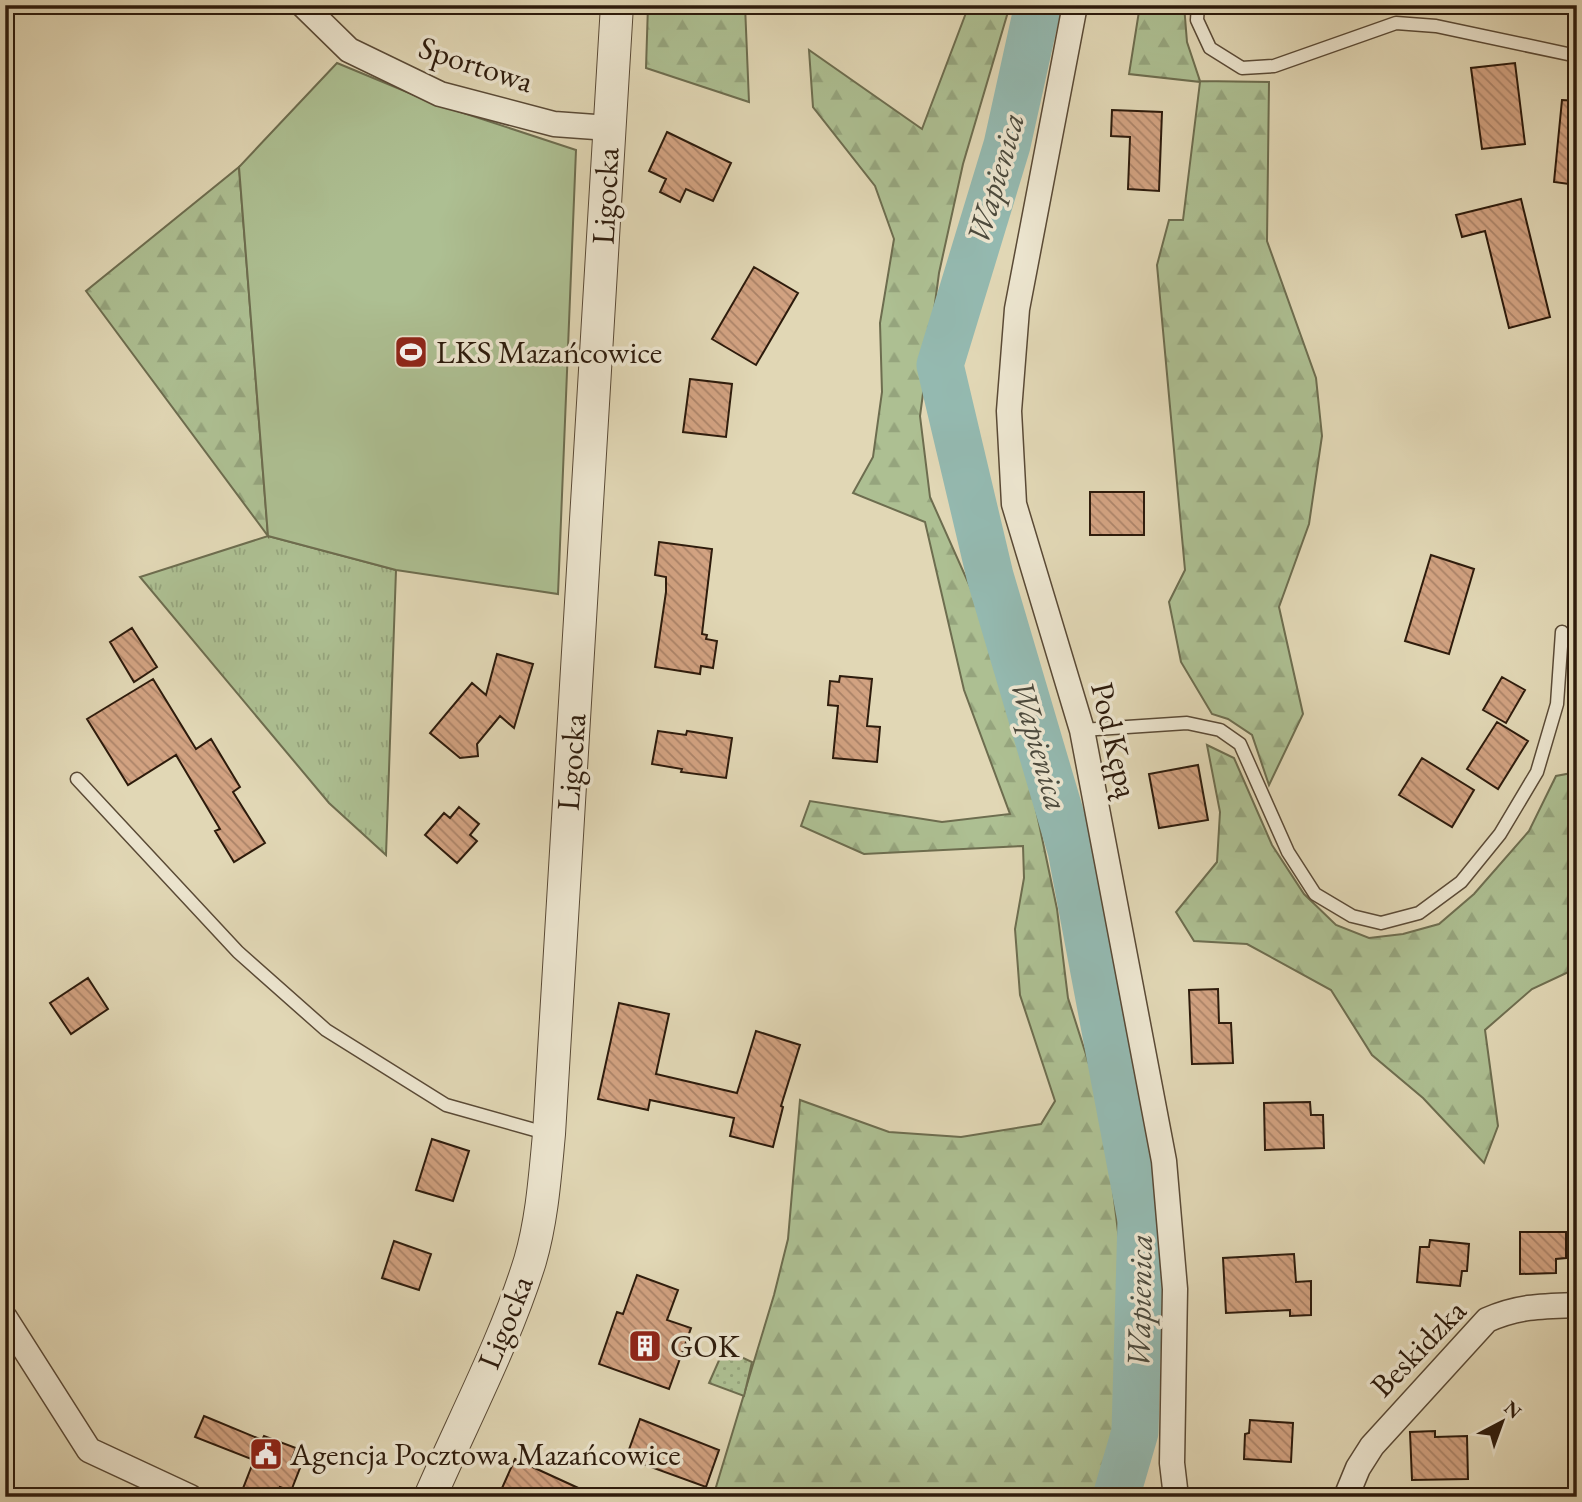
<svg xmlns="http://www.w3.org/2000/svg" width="1582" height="1502" font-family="'EB Garamond',serif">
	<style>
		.grass { fill: url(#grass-tufts); stroke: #6d6d4f; stroke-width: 2 }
		.forest { fill: url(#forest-firs); stroke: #6d6d4f; stroke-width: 2 }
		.park { fill: url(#park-dots); stroke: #6d6d4f; stroke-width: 2 }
		.pitch { fill: #adbf92; stroke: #6d6d4f; stroke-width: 2 }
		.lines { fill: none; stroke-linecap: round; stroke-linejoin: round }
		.river { stroke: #94b9b0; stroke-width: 47 }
		.building { fill: url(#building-back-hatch); stroke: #2d1b0c; stroke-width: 2 }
		.service-casing { stroke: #5a4a36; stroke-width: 15 }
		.minor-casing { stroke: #5a4a36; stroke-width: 27 }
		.tertiary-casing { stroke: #5a4a36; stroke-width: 34 }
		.service { stroke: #ece5cf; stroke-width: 12 }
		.minor { stroke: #ece5cf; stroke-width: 24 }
		.tertiary { stroke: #ece5cf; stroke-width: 32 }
		.labels { text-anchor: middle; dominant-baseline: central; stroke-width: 7; stroke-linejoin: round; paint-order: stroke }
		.street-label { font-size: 32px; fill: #2d1b0c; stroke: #ece5cf }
		.poi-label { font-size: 32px; fill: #2d1b0c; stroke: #ece5cf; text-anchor: start }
		.water-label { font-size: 33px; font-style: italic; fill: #4c4a3d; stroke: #ece5cf }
	</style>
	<defs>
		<pattern id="grass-tufts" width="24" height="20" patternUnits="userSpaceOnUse" patternTransform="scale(1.75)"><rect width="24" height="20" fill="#adbf92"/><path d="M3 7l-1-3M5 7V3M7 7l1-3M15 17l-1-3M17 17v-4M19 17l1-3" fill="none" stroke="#95a47d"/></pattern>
		<pattern id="forest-firs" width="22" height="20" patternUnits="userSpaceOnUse" patternTransform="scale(1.75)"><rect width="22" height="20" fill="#adbf92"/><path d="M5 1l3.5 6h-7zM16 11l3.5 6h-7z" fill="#95a47d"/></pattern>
		<pattern id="park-dots" width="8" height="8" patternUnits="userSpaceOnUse" patternTransform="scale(1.75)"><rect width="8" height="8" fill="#adbf92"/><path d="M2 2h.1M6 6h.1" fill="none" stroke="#95a47d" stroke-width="1.8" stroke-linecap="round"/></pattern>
		<pattern id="building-back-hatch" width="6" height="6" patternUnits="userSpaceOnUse" patternTransform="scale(1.75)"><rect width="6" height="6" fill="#d2a281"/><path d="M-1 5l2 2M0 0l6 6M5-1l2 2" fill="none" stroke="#ab8368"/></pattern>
	</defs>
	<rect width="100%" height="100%" fill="#e1d7b5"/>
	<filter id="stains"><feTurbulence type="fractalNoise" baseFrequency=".00286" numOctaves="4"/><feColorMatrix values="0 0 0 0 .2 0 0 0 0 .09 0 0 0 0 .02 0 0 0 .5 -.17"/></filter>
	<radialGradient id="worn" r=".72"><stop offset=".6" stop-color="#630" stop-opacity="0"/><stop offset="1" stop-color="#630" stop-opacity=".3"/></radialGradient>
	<!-- grass -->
	<path class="grass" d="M268,536L396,570L386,855L329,803L140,577Z"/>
	<!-- forest -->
	<path class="forest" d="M648,5H745L749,102L646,68Z
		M969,5H1010L963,164L939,273L920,416L930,497L972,591L1034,800L1057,909L1068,998L1103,1108L1118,1232L1123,1387L1099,1497H713L774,1295L788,1239L800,1100L889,1132L961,1137L1041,1124L1055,1101L1020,995L1015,929L1024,878L1023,846L864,854L801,826L810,801L942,822L1010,814L964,690L925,522L853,493L873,457L882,392L880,323L894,239L875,186L813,107L809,50L922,129Z
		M1140,5H1184L1187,42L1200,81L1269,82L1267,241L1316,378L1322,436L1309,524L1279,607L1303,714L1269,785L1252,735L1228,719L1212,714L1181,662L1169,602L1185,570L1157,265L1169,220H1183L1200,82L1129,74Z
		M239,167L268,536L86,291Z
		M1207,745L1234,758L1272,845L1304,894L1336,925L1369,938L1403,934L1439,924L1474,894L1529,831L1556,776L1577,772V968L1532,989L1485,1030L1498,1126L1484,1163L1423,1098L1372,1055L1331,990L1247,944L1194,941L1176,912L1217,862L1220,812Z"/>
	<!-- park -->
	<path class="park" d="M724,1349L752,1362L744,1396L709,1383Z"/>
	<!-- pitch -->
	<path class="pitch" d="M337,63L436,104L576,150L558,594L396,570L268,536L239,167Z"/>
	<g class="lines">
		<!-- river -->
		<path class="river" d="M1038,5L1007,145L940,365L990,576L1071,850L1141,1220L1135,1432L1116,1497"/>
	</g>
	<!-- building -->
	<path class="building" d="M1515,63L1525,144L1482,149L1471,68Z
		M1562,100L1577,101V185L1554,182Z
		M1112,110L1162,112L1159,191L1128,189L1130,137L1111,136Z
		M667,132L731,163L713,201L686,189L680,202L660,192L666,179L649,171Z
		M1521,199L1550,317L1509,328L1485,231L1462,237L1456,215Z
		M754,267L798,293L756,365L712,339Z
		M690,379L732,384L726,437L683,432Z
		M1090,492H1144V535H1090Z
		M659,542L712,549L702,634L707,635L706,639L717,641L713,668L701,666L700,674L655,667L666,592V577L655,575Z
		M1431,555L1474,569L1449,654L1405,641Z
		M132,628L157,667L134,682L110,642Z
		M497,654L533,664L514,728L500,716L477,744L478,756L460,758L430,733L472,683L486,695Z
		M840,676L872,679L867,726L880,727L877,762L833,758L838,706L828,705L830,681L839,682Z
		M1502,677L1525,690L1506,723L1483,710Z
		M153,679L196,749L211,739L240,787L233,792L265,843L234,862L215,831L220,829L176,755L128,785L87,719Z
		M1497,722L1528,741L1498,789L1467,769Z
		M658,731L686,735L687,731L732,738L726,778L681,772L682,769L652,764Z
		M1422,758L1474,790L1452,827L1399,795Z
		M1198,765L1208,820L1159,828L1149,774Z
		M459,807L479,824L470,835L477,841L457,863L425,835L444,813L450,818Z
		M88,978L108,1009L71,1034L50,1003Z
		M1218,989L1219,1023H1231L1233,1063L1192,1064L1189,990Z
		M619,1003L669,1014L656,1074L737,1093L756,1031L800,1045L781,1106L783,1107L773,1147L730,1136L734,1118L650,1100L648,1110L598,1099Z
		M1310,1102L1311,1115H1323L1324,1148L1265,1150L1264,1103Z
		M432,1139L469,1151L453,1201L416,1190Z
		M1520,1232H1566V1258L1556,1259V1273L1520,1274Z
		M1430,1240L1469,1244L1467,1271H1462L1460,1286L1417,1282L1420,1247H1429Z
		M394,1241L431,1254L419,1290L382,1278Z
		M1294,1254L1296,1282L1311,1281V1315L1290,1316V1310L1226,1313L1223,1258Z
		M637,1275L678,1290L667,1320L691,1328L669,1389L599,1364L617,1312L623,1314Z
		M204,1416L262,1440L264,1436L296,1448L290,1464L300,1468L291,1491L280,1487L276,1497H257L242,1491L254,1460L195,1437Z
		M640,1419L719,1450L706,1487L626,1458Z
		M1250,1420L1293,1423L1291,1462L1244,1459L1245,1434L1249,1433Z
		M1435,1431V1437L1467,1436L1468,1479L1412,1480L1410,1432Z
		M515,1459L598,1497H549L533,1489L529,1497H498Z"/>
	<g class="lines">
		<defs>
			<path id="service" d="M1198,5L1197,20L1210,48L1242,68L1274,66L1396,23L1436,26L1577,56
				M1082,730L1187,723L1220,730L1240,744L1288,852L1315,894L1352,916L1381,923L1419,913L1461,882L1500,834L1537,772L1557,704L1562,632
				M77,779L238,952L326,1030L446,1105L549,1134"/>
			<path id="minor" d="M303,5L349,50L440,94L554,124L609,128
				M1075,5L1017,309L1009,411L1014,504L1082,730L1164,1161L1175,1289L1172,1463L1176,1497
				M5,1318L89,1450L190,1497
				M1346,1497L1358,1468L1372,1446L1487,1320C1518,1306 1543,1306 1577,1305"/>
			<path id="tertiary" d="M430,1497C463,1421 506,1339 530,1261C542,1220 545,1176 549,1134L617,5"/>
		</defs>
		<!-- service casing -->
		<use href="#service" class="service-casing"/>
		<!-- minor casing -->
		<use href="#minor" class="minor-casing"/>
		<!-- tertiary casing -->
		<use href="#tertiary" class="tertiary-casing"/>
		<!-- service -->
		<use href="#service" class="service"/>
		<!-- minor -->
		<use href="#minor" class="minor"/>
		<!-- tertiary -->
		<use href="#tertiary" class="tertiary"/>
	</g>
	<!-- icons -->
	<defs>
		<symbol id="stadium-square" viewBox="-11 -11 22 22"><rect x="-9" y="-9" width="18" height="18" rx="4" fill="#8f2418" stroke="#ece5cf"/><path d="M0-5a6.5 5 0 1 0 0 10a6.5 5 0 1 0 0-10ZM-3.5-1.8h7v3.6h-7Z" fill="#fff"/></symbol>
		<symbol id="building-square" viewBox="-11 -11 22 22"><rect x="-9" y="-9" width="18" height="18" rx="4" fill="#8f2418" stroke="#ece5cf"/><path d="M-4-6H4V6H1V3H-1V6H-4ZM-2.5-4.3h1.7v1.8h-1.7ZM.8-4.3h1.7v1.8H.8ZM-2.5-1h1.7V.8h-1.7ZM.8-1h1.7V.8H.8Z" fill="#fff"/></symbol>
		<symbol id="civic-square" viewBox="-11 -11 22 22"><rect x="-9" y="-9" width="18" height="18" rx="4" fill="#8f2418" stroke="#ece5cf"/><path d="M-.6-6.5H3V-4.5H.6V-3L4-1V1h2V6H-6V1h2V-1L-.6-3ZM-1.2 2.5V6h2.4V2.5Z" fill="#fff"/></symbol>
	</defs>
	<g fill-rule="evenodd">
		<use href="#stadium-square" x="392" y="333" width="38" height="38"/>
		<use href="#building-square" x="626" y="1327" width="38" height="38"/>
		<use href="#civic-square" x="247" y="1435" width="38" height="38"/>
	</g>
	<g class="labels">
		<!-- street labels -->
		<g class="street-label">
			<text transform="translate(476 64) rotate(18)">Sportowa</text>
			<text transform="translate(605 196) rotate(-87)">Ligocka</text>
			<text transform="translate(1115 740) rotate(77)">Pod Kępą</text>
			<text transform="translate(571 762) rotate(-86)">Ligocka</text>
			<text transform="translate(505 1322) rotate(-68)">Ligocka</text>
			<text transform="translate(1418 1348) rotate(-46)">Beskidzka</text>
		</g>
		<!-- poi labels -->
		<g class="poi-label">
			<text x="436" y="352">LKS Mazańcowice</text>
			<text x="670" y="1346">GOK</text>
			<text x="290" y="1454">Agencja Pocztowa Mazańcowice</text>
		</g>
		<!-- water labels -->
		<g class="water-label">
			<text transform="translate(995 178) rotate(-74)">Wapienica</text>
			<text transform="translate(1040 745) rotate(74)">Wapienica</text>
			<text transform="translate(1139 1301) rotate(-89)">Wapienica</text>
		</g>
	</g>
	<!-- margin -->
	<rect width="1582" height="1502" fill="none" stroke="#e1d7b5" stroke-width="28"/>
	<rect x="7" y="7" width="1568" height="1488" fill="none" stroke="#2d1b0c" stroke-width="3.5"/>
	<rect x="14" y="14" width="1554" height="1474" fill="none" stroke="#2d1b0c" stroke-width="2"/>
	<!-- north arrow -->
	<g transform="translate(1502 1422) rotate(41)" stroke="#ece5cf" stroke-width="5" paint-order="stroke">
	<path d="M0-5L12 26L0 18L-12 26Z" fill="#2d1b0c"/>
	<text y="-10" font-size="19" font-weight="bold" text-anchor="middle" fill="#2d1b0c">N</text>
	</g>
	<rect width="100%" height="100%" filter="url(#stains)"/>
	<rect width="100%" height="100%" fill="url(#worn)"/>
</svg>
